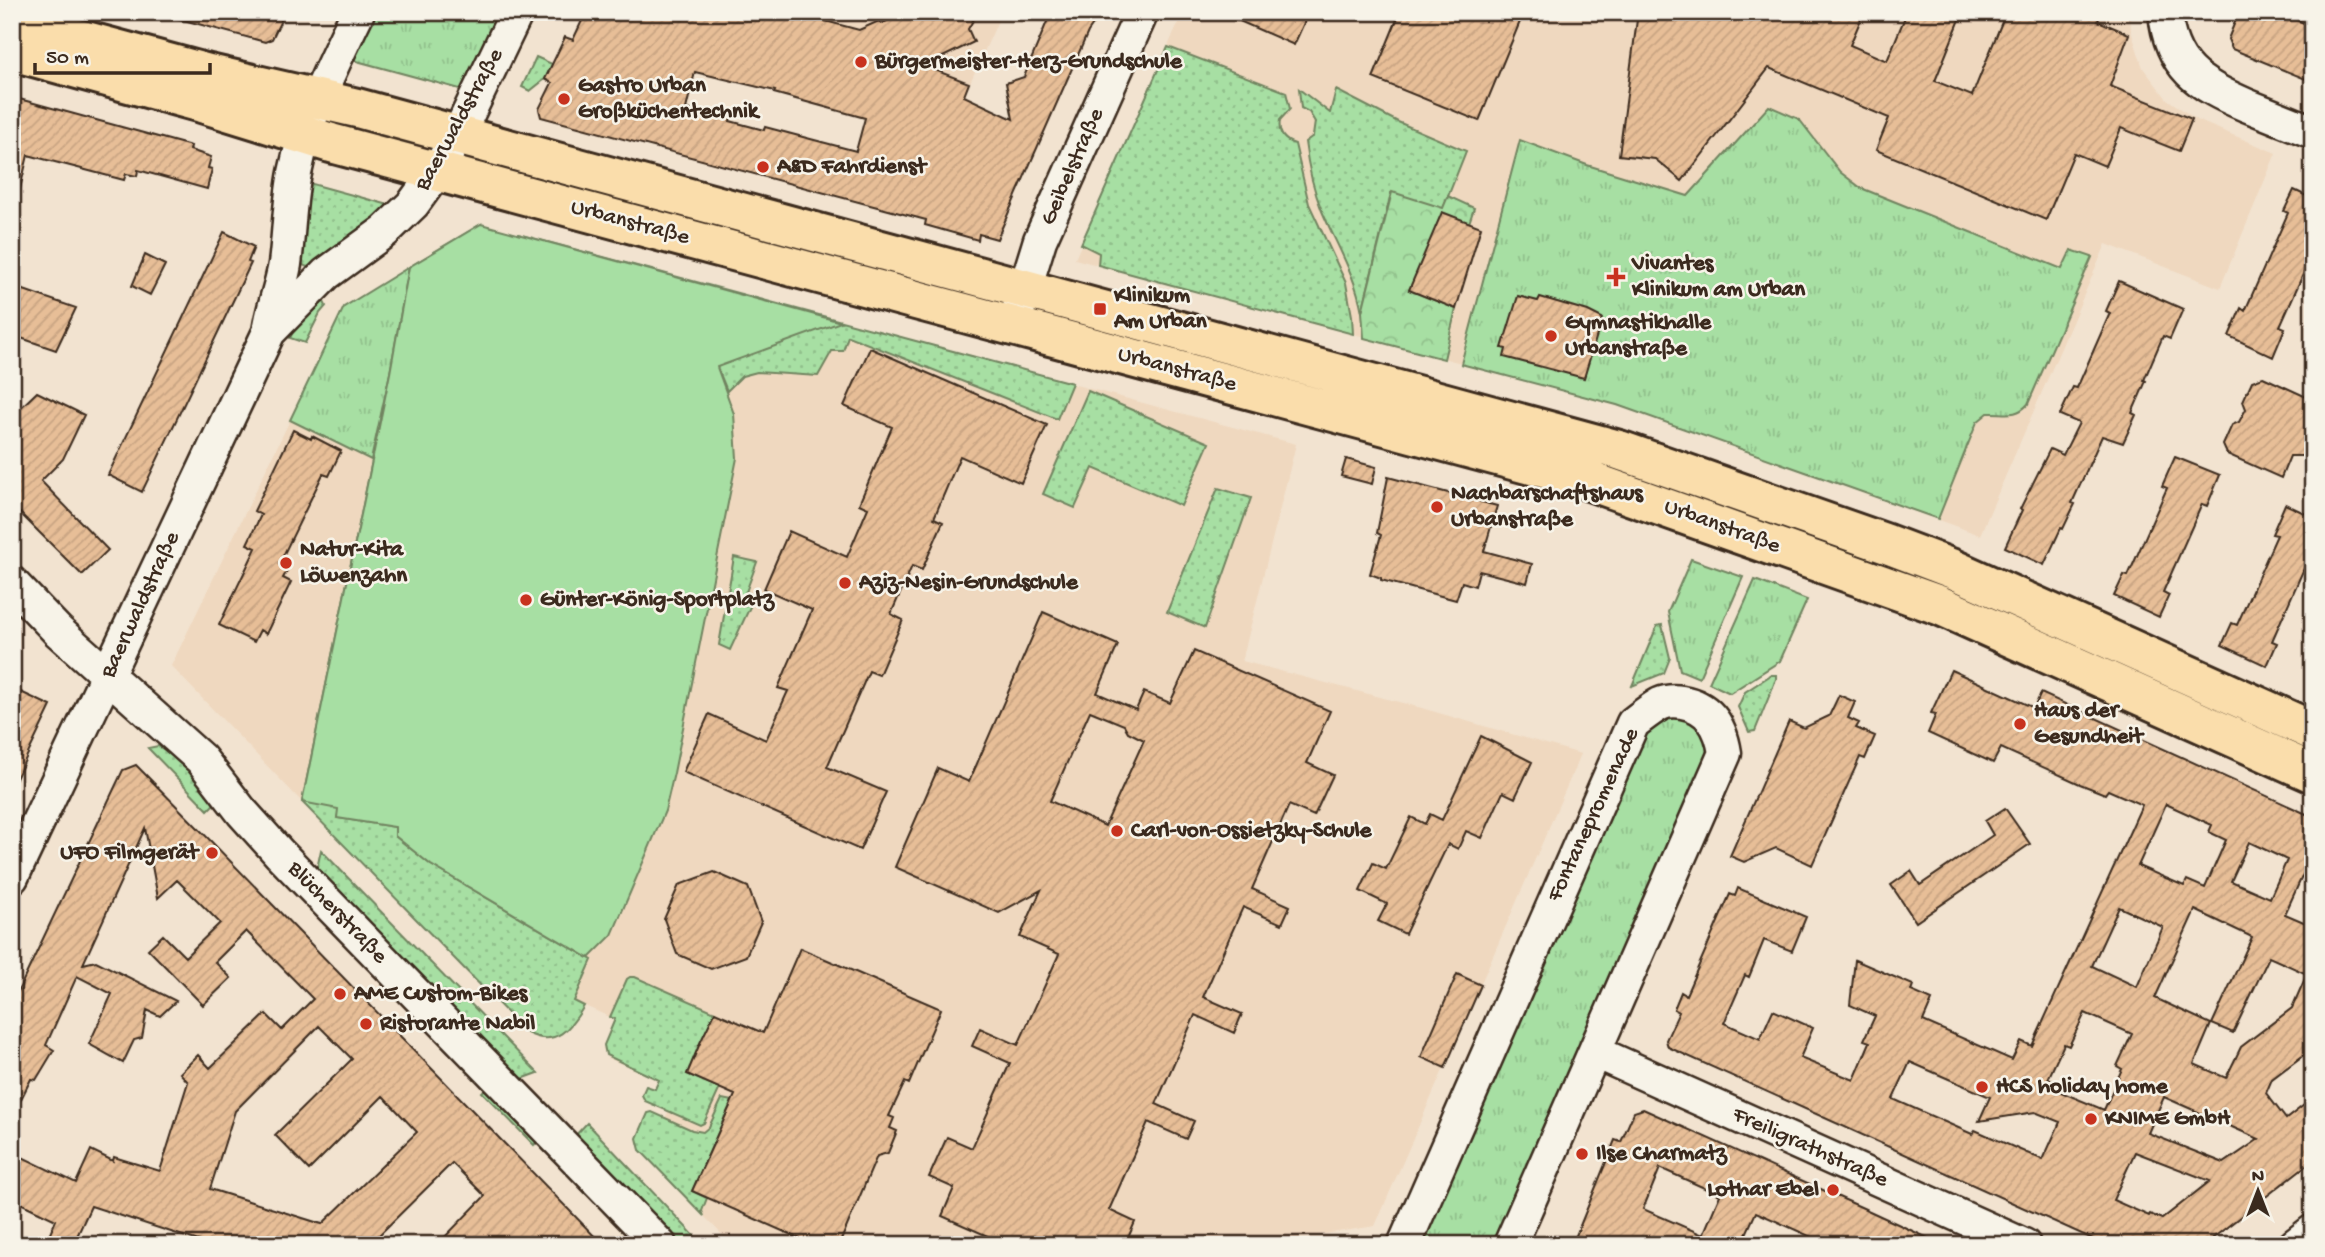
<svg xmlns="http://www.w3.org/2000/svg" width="2325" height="1257" font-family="'Gochi Hand',sans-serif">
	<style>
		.built { fill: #efd8bf }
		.grass { fill: url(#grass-dots); stroke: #718460; stroke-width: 2 }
		.forest { fill: url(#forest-crowns); stroke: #718460; stroke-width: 2 }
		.park { fill: url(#park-tufts); stroke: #718460; stroke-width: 2 }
		.pitch { fill: #a7dfa3; stroke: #718460; stroke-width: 2 }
		.building { fill: url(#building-hatch); stroke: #3b2a1e; stroke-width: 2; fill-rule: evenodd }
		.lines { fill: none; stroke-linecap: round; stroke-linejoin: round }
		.minor-casing { stroke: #3b2a1e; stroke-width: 37 }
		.major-casing { stroke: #3b2a1e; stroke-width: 44 }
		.minor { stroke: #f7f3e8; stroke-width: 32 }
		.major { stroke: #faddab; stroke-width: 38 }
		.poi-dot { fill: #c8321e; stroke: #f7f3e8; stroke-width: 2.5 }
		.labels { text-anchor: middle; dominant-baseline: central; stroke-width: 5; stroke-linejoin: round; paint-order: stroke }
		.poi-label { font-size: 23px; font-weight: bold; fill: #3b2a1e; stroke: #f7f3e8; text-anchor: start }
		.street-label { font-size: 23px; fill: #3b2a1e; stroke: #f7f3e8 }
	</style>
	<defs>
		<pattern id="grass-dots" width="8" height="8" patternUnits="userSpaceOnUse" patternTransform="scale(1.75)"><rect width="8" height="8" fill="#a7dfa3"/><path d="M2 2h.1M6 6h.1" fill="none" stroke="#91c08c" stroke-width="1.8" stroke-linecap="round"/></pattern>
		<pattern id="forest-crowns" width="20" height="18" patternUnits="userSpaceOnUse" patternTransform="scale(1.75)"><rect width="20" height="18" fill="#a7dfa3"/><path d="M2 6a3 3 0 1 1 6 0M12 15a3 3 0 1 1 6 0" fill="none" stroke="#91c08c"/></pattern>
		<pattern id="park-tufts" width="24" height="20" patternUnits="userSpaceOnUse" patternTransform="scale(1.75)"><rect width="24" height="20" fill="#a7dfa3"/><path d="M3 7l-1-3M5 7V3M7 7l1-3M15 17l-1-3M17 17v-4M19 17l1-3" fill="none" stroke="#91c08c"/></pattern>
		<pattern id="building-hatch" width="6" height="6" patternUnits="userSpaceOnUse" patternTransform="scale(1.75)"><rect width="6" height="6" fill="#e7be97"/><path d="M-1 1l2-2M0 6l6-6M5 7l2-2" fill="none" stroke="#c7a382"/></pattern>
	</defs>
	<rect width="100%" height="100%" fill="#f2e3d0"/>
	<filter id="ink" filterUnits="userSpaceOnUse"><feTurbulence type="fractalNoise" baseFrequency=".0143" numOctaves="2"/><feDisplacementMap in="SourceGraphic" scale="14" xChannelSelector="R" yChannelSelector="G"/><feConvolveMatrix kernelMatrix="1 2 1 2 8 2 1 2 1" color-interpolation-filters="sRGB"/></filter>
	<g filter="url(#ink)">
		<!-- built -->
		<path class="built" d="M753,12H1002L964,96Z
			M1183,12H2130L2131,31L2143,68L2167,99L2197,120L2276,153L2220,288L2106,244L1980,535L1617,405L1075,259Z
			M841,322L1296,444L1242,661L1418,707L1581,754L1375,1226L1255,1245H732L648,1158L678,1089L608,1058L603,1049L614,1019L574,1001L592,961L589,958L612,935L665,811L674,773L737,458L734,414L720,374Z
			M290,420L371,460L302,802L171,666Z"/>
		<!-- grass -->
		<path class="grass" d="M1168,47L1286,92L1290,109L1280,120C1278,132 1282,140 1295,144L1309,204L1346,283L1352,316L1353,334L1098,265L1099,253L1081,244Z
			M536,57L552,64L545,79L530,91L522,87Z
			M1299,89L1330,113L1336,90L1398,122L1466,151L1443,209L1391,193L1362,312C1355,274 1337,246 1322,211C1313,189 1308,166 1305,142L1313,136L1315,122L1309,112L1301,108Z
			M305,182L389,205L368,224L314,265L307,267L301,264Z
			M481,224L337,818L395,827V836L431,865L592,960L574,1001L584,1006C571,1028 556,1048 527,1033L302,802L390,373L409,267Z
			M518,234L1072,383L1057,419L848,336L843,351H832L818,376L757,372L742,376L727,391L720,374Z
			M323,300L326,306L320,313L305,343L290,338L295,327Z
			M1088,391L1209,443L1181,506L1093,468L1075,508L1043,494Z
			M1218,488L1251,498L1205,628L1167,612Z
			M734,557L757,562L746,592L755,596L730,650L719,645Z
			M1662,625L1670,658L1664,673L1632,686L1657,626Z
			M1771,675H1776V679L1755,731L1749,732L1738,707L1745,692Z
			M158,746C186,762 198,777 214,804L208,810L148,748Z
			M321,850L538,1073L519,1080L316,873Z
			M630,977H635L715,1012L687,1074L720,1088L704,1123L700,1125L645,1101L642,1095L646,1086L655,1089L659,1080L606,1055L604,1045L615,1019L610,1017L627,979Z
			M489,1086L540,1139L534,1145L482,1092Z
			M722,1099L732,1101L692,1191L707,1198L702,1211L704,1216L640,1150L637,1138L648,1113L652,1112L692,1130L703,1132L709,1127Z
			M587,1123L703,1245H679L574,1137Z"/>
		<!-- forest -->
		<path class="forest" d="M1392,192L1443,208L1448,196L1474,208L1469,223L1409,290L1456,309L1444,359L1364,338L1362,312Z"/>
		<!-- park -->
		<path class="park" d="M364,12H510L471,92L342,57Z
			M1769,106L1799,119L1840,172L1861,188L2062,269L2071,250L2092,257L2028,404C2016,418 2004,412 1988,413L1977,422L1938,519L1617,405L1461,364L1520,140L1587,165L1688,196Z
			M409,267L390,373L371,460L290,420L344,307Z
			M1691,559L1743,577L1699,678L1680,670L1668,612Z
			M1755,580L1807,600L1780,661L1730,693L1709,683Z
			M1672,717C1697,717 1711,738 1705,761L1494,1245H1422L1645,734L1652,725Z"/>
		<!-- pitch -->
		<path class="pitch" d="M481,224L841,322L717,367L734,414L737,458L674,773L665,811L612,935L589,958L431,865L395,836V827L337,818L338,809L302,802L390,373L409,267Z"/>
		<!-- building -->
		<path class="building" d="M177,12H285L272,39L265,42L176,18Z
			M586,12H804L803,15L859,30L879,21L881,24L905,12H978L968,29L974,42L924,66L969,83L964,96L1013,119L1006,83L1024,77L1051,12H1102L1088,32L997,239L979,234L978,240L925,225L926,220L541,117L539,109L552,83L545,79L565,37L573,40ZM695,72L775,91L774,93L865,118L856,151L765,127L764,130L730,121L731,118L717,115L715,116L686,109Z
			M1219,12H1309L1294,45Z
			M1400,12H1524L1479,121L1373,78Z
			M1638,12H1864L1850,45L1887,61L1907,12H1963L1935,81L1972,96L2006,12H2101L2098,21L2129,34L2110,86L2192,119L2179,151L2121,128L2105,166L2074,153L2046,220L1876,150L1889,118L1769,68L1682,181L1655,159L1619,155Z
			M2239,12H2279L2313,27V82L2232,49L2228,39Z
			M12,97L191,146L190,150L211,157L208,168L212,169L207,189L138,170L137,176L126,174L124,180L28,155L19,193L12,192Z
			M2294,190L2313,199V252L2280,326L2285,328L2273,357L2229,336L2241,308L2245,311L2288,213L2284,211Z
			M1442,212L1481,227L1456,309L1409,290Z
			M224,232L254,247L248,262L251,263L142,492L108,475Z
			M145,255L165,265L150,295L132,286Z
			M2119,281L2183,309L2170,339L2163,336L2144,380L2146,381L2132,413L2136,415L2123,443L2102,436L2072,503L2075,504L2072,510L2063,529L2061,528L2044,565L2005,547L2022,510L2020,509L2050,449L2063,455L2079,423L2060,415L2073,387L2077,388L2110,313L2106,311Z
			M12,286L76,308L56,350L12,335Z
			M1518,296L1538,301L1540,297L1588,311L1602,318L1584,378L1504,357L1506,349L1502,348Z
			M870,348L1047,425L1021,483L960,456L934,518L943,522L922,570L912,566L891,614L903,620L879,675L869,671L827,767L886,792L860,850L683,772L709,714L766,740L788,691L778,688L812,610L764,589L789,531L847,557L868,508L859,504L892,427L844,406Z
			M2263,377L2313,400V406L2306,421L2313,429V451L2302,456H2290L2281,478L2227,454L2223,445L2232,425L2239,422L2246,409L2243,401L2252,381Z
			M37,392L84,415L63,459L41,481L108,550L82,575L12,505V416Z
			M293,430L311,439L312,436L341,451L329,476L323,474L279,564L288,569L283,578L291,582L266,634L260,630L254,642L219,625L256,548L247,544L261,515L254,511Z
			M2175,457L2220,475L2207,506L2202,504L2163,592L2169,595L2159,617L2114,596L2124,575L2128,576L2167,488L2162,486Z
			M1346,459L1376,467L1372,484L1341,476Z
			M1388,477L1497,506L1484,551L1532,564L1527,583L1479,571L1475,586L1462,582L1456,600L1381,580V578L1370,574L1381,535L1377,533Z
			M2285,504L2313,517V548L2272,641L2277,643L2267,666L2222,645L2232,623L2237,625L2277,535L2272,534Z
			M1043,612L1118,645L1097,693L1136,710L1144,692L1170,703L1194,651L1330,711L1307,763L1333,775L1314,816L1289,805L1252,889L1290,906L1282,924L1243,907L1203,997L1242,1014L1234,1033L1195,1015L1156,1104L1194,1121L1186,1139L1148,1122L1109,1210L1135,1222L1125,1245H1008L942,1216L954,1188L929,1177L947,1137L972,1148L1010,1063L972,1046L980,1028L1018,1045L1059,954L1020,937L1041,890L999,913L895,867L938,768L969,782ZM1090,711L1124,725L1128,732L1144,740L1105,826L1050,801Z
			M1951,670L2034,708L2041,693L2313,817V873L2305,870L2285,914L2313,926V1048L2272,1079L2266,1093L2286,1119L2313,1098V1160L2204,1245H2106L1668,1047L1666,1040L1679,1012L1674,1009L1681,992L1686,995L1730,894L1735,896L1738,888L1806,917L1792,951L1764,940L1749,977L1745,975L1724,1023L1760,1039L1773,1010L1813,1028L1800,1058L1854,1080L1870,1042L1864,1040L1875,1016L1850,1005L1855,960L1913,985L1911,991L1932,1000L1923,1021L2012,1060L2021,1041L2032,1046L2142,805L2108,790L2105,794L2080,784L2001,748L1993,763L1928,733L1936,714L1931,713ZM2166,804L2212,825L2209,832L2226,840L2205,888L2187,880L2184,886L2138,866ZM2249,842L2287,860L2270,898L2231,881ZM2119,907L2163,927L2137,987L2092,966ZM2195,910L2252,937L2212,1024L2233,1033L2269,957L2307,974L2292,1008L2241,1047L2226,1078L2194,1064L2211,1024L2155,998ZM2085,1013L2132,1034L2117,1066L2122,1069L2104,1110L2056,1090L2059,1084L2048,1079L2064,1044L2069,1046ZM1910,1062L1990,1097L1979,1121L2035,1112L2060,1122L2043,1160L1975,1130L1972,1134L1893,1099ZM2164,1097L2259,1139L2224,1163L2148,1133ZM2135,1152L2210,1181L2162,1219L2150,1214L2149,1216L2113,1200Z
			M12,688L51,706L12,787Z
			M1839,695L1855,702L1848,718L1859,723L1856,728L1875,736L1865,759L1860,757L1812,865L1776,848L1744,862L1730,856L1789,721L1804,728L1829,716Z
			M1481,736L1532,762L1515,798L1503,792L1482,838L1466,831L1458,849L1448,844L1405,934L1378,921L1387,904L1360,891L1373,863L1386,869L1411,817L1425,824L1430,814L1442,820Z
			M136,765L203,833L603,1245H437L485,1196L452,1163L369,1245H211L91,1206L73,1245H45L56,1220L12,1199V1152L76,1183L91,1150L113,1161L114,1157L160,1171L188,1082L180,1073L198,1055L210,1068L266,1014L282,1030L313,999L246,931L215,962L231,978L203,1005L148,949L163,935L185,957L220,923L177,880L158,898L145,828L83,964L96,961L176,1001L160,1016L147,1010L142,1038L134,1040L123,1063L89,1044L112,994L77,976L46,1045L54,1050L36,1080L31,1079L12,1117V1004L123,770ZM319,1026L352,1059L275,1135L309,1170L383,1096L417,1132L322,1224L210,1189L235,1111Z
			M2005,808L2030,844L1916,922L1891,885L1911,871L1920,885L1993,835L1985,821Z
			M714,872L748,887L761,922L746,956L711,969L677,954L664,919L679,885Z
			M800,948L941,1009L909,1084L905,1082L889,1116L894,1118L890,1128L897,1131L888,1153L877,1156L839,1245H814L692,1191L735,1095L687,1074L700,1043L715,1012L763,1033Z
			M1457,974L1481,985L1445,1068L1421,1057Z
			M1643,1109L1863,1208L1943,1245H1829L1756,1212L1741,1245H1577L1580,1240L1575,1238L1615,1140L1621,1142L1634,1112ZM1660,1168L1720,1195L1703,1235L1643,1209Z"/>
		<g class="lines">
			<defs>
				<path id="minor" d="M2165,12C2170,67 2199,85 2246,105C2268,114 2291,123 2313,132
					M1018,311L1040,240L1142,12
					M270,331L326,274L385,231L413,204L437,171L458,135L517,12
					M12,583L58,631L201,759L242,812L279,853L660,1245
					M12,877L269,332C272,309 281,288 285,264C289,234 289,203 295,173C306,117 333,64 358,12
					M1595,1052L2024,1245
					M1404,1245L1633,723C1641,717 1651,709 1660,704C1667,701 1676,701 1682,702C1710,707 1721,727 1725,753L1510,1245
					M2295,1245L2313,1231"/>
				<path id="major" d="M12,21L209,74L357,108L1619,450L1887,544L1953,569L2313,731
					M12,51L202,103L331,143L1587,480L1939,605L2313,773"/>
			</defs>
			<!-- minor casing -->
			<use href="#minor" class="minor-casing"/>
			<!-- major casing -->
			<use href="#major" class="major-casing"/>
			<!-- minor -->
			<use href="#minor" class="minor"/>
			<!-- major -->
			<use href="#major" class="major"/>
		</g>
	</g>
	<!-- markers -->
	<g class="poi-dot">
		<circle cx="861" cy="62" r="7"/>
		<circle cx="564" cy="99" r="7"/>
		<circle cx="763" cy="167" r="7"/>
		<path d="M1612.5 266.5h7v7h7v7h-7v7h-7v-7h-7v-7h7z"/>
		<rect x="1093" y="302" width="14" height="14" rx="3.5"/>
		<circle cx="1551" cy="336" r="7"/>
		<circle cx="1437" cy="507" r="7"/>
		<circle cx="286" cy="563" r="7"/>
		<circle cx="845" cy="583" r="7"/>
		<circle cx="526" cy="600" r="7"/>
		<circle cx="2020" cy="724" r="7"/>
		<circle cx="1117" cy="831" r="7"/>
		<circle cx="212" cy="853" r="7"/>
		<circle cx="340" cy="994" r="7"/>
		<circle cx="366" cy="1024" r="7"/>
		<circle cx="1982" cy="1087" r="7"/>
		<circle cx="2091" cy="1119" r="7"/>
		<circle cx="1582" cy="1154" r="7"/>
		<circle cx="1833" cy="1190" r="7"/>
	</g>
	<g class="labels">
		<!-- poi labels -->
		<g class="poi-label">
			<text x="875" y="62">Bürgermeister-Herz-Grundschule</text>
			<text x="578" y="86">Gastro Urban<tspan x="578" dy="26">Großküchentechnik</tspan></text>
			<text x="777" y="167">A&amp;D Fahrdienst</text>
			<text x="1632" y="264">Vivantes<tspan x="1632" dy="26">Klinikum am Urban</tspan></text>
			<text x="1114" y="296">Klinikum<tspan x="1114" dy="26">Am Urban</tspan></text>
			<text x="1565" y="323">Gymnastikhalle<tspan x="1565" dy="26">Urbanstraße</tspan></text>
			<text x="1451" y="494">Nachbarschaftshaus<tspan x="1451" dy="26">Urbanstraße</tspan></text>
			<text x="300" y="550">Natur-Kita<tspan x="300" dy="26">Löwenzahn</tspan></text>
			<text x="859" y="583">Aziz-Nesin-Grundschule</text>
			<text x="540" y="600">Günter-König-Sportplatz</text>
			<text x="2034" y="711">Haus der<tspan x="2034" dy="26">Gesundheit</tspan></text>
			<text x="1131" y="831">Carl-von-Ossietzky-Schule</text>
			<text x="198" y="853" text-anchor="end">UFO Filmgerät</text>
			<text x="354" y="994">AME Custom-Bikes</text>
			<text x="380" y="1024">Ristorante Nabil</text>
			<text x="1996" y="1087">HCS holiday home</text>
			<text x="2105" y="1119">KNIME GmbH</text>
			<text x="1596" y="1154">Ilse Charmatz</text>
			<text x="1819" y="1190" text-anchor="end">Lothar Ebel</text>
		</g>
		<!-- street labels -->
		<g class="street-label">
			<text transform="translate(460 120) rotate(-61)">Baerwaldstraße</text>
			<text transform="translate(1073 167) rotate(-66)">Geibelstraße</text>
			<text transform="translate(630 223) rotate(15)">Urbanstraße</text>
			<text transform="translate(1177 370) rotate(15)">Urbanstraße</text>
			<text transform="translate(1722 527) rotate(20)">Urbanstraße</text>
			<text transform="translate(141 605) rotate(-65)">Baerwaldstraße</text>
			<text transform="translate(1594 815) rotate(-65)">Fontanepromenade</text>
			<text transform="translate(337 913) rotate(46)">Blücherstraße</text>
			<text transform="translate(1810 1148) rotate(24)">Freiligrathstraße</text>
		</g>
	</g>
	<!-- margin -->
	<rect width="2325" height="1257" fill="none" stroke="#f7f3e8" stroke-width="42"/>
	<rect x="21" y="21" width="2283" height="1215" fill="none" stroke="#3b2a1e" stroke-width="2.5" filter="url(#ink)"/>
	<!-- north arrow -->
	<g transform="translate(2258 1191)" stroke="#f7f3e8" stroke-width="5" paint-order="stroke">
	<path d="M0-5L12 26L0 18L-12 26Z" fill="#3b2a1e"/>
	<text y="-10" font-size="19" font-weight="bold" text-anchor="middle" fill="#3b2a1e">N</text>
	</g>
	<!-- scale -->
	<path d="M35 63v10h175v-10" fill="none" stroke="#3b2a1e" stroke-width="3.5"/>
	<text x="46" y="63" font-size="21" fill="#3b2a1e" stroke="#f7f3e8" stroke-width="5" paint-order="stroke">50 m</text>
</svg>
